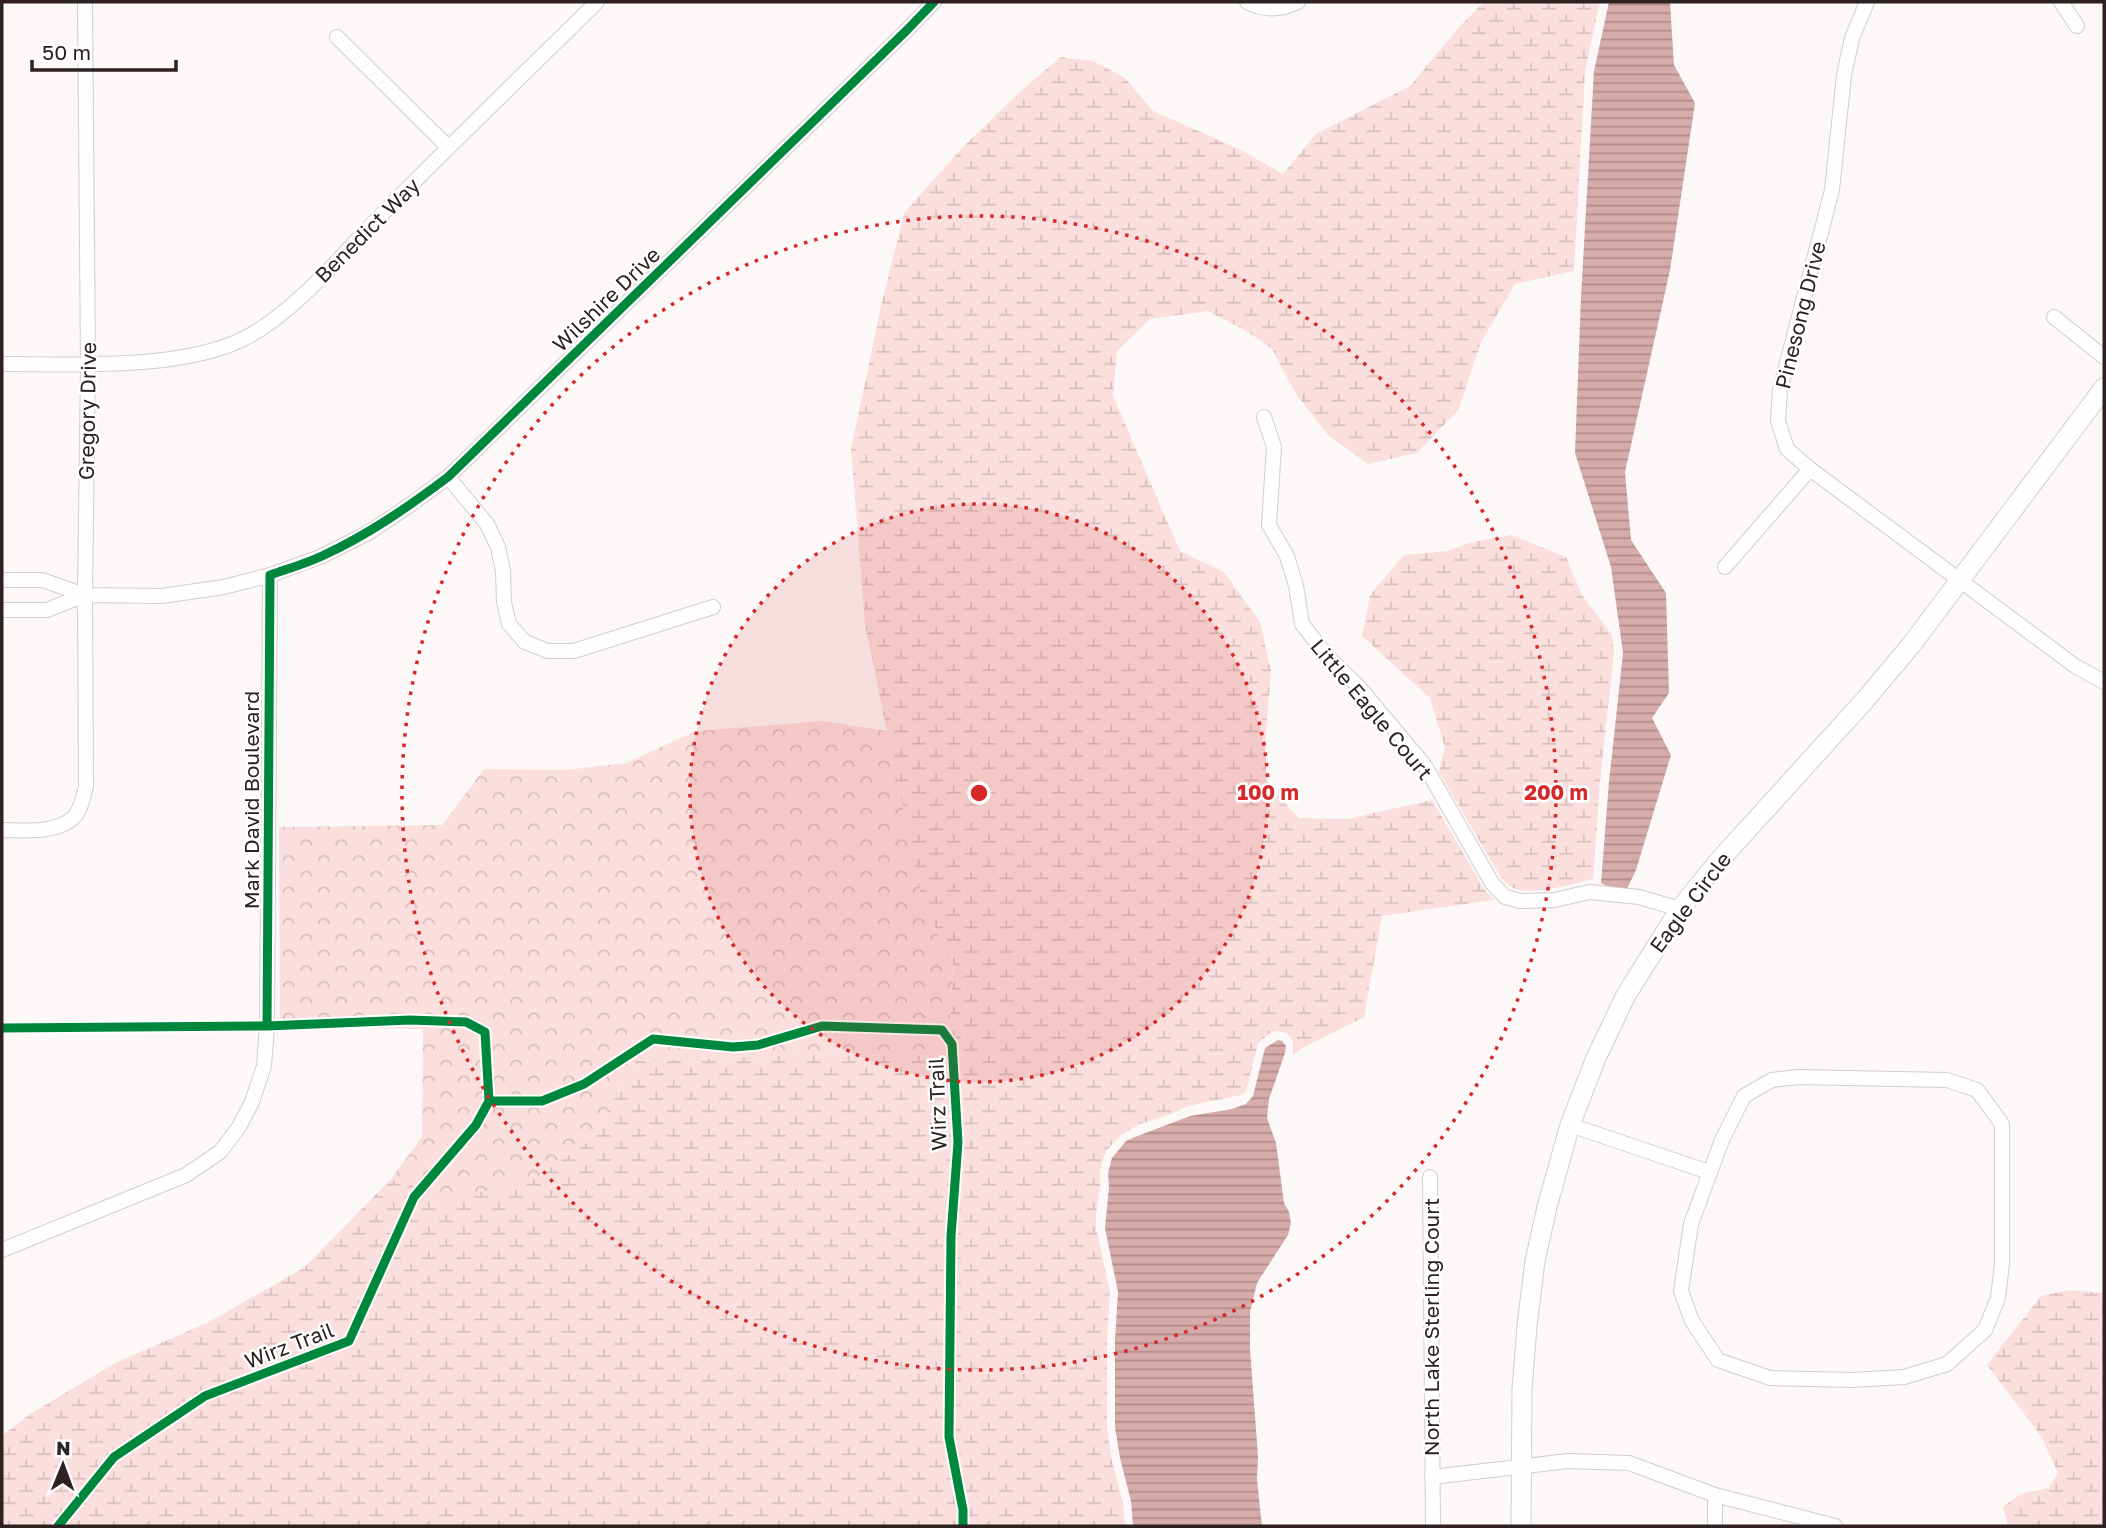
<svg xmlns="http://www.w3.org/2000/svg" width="2106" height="1528" font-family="'Golos Text',sans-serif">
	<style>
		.wetland { fill: url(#wetland-marsh) }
		.park { fill: url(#park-crowns) }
		.water { fill: url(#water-rules) }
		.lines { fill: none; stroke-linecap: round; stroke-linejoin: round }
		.minor-casing { stroke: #d4cdcc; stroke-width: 16 }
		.tertiary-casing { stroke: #d4cdcc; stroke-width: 21 }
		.minor { stroke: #fffefe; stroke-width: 14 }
		.tertiary { stroke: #fffefe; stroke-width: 19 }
		.cycleway-casing { stroke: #fff; stroke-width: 13 }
		.cycleway { stroke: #00873e; stroke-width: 9 }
		.ring { fill: none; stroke: #d62828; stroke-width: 3.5; stroke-dasharray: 3.5 7 }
		.labels { text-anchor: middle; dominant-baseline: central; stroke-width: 5; stroke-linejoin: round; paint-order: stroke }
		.street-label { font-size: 21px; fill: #2e2121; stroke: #fff }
		.centre { fill: #d62828; stroke: #fff; stroke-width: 3.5 }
		.ring-label { font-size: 21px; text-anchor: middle; font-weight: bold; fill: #d62828; stroke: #fff; stroke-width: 5; stroke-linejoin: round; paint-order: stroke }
	</style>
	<defs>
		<pattern id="wetland-marsh" width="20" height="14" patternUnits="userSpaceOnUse" patternTransform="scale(1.75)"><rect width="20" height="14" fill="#fadfde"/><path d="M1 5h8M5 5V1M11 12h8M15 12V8" fill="none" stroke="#d7bfbe"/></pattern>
		<pattern id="park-crowns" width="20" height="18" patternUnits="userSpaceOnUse" patternTransform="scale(1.75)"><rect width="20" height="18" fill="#fadfde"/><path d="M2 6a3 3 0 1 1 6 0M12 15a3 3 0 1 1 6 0" fill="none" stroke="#d7bfbe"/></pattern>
		<pattern id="water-rules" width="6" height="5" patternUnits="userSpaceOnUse" patternTransform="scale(1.75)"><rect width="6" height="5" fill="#d6acaa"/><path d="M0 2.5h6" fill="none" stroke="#ae8c8a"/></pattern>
	</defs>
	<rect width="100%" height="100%" fill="#fcf8f8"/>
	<!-- wetland -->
	<path class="wetland" d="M1484,2H1600L1585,71L1574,271L1515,284L1480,344L1459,409L1417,453L1368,464L1328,435L1296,394L1272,349L1248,332L1208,311L1150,319L1117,351L1113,396L1180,551L1224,572L1260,622L1271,671L1266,732V781L1298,818L1347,819L1432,800L1484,889L1494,900L1382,916L1364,1017L1302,1048L1293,1055V1042L1287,1033L1277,1031L1270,1033L1258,1043L1246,1091L1241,1095L1188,1106L1171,1114L1140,1124L1121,1135L1106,1151L1100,1170V1187L1096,1213V1228L1110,1292L1107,1339V1427L1112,1461L1123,1504L1125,1526H2V1436L30,1414L117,1362L207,1323L305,1267L391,1179L435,1202L591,1140L635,1061L806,1055L920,1056L948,1054L953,963L922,902L865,624L851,449L882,302L904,213L961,149L1023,89L1061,57L1093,61L1125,78L1153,111L1239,149L1283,174L1316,134L1410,86L1460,26Z
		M1511,535L1566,557L1582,595L1612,635L1614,653L1600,781L1593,879C1572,884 1533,896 1513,888C1508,885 1504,880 1500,876L1439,772L1445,747L1430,698L1362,636L1370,595L1404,555L1448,551L1469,543Z
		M2069,1290L2104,1293V1526H2008L2003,1507L2020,1494L2049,1488L2058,1473L2041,1436L1987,1365L2041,1296Z"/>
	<!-- park -->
	<path class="park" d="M823,721L887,731L922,902L953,963L948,1054L920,1056L806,1055L635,1061L591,1140L531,1181L435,1202L391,1179L422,1137L423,1029L280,1027L279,827L442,825L484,769L565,770L626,763L696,731Z"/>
	<!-- water -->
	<path class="water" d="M1609,2H1670L1674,65L1695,103L1670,270L1625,472L1631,540L1666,593L1669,693L1652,718L1671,755L1636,870L1624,895L1601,883L1609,782L1623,653L1611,567L1575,453L1581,297L1594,71Z
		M1278,1040L1282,1041L1286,1046L1285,1053L1269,1099L1267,1118L1276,1143L1284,1203L1289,1212L1291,1223L1288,1235L1257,1283L1250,1312V1349L1258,1456L1257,1480L1262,1526H1133L1131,1501L1120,1458L1115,1427V1339L1118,1292L1105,1228L1109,1187L1108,1173L1112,1158L1126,1141L1135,1137L1190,1116L1232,1109L1246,1104L1253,1096L1265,1048Z"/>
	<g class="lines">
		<defs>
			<path id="minor" d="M1247,2C1264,11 1281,10 1298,2
				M1867,2L1852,38L1844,75L1832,190L1780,390L1778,421L1787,449L1810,469L2075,666L2104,682
				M2061,2L2077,26
				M337,37L448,147
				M2054,317L2104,357
				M2,364C72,364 181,370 243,339C292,315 343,254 381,215C452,143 525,73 597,2
				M1264,417L1274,447L1269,525L1287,556L1296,586L1302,624L1328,657L1359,687L1425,766L1492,883L1505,897L1520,901L1555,900L1589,892L1639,897L1680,909
				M448,477L487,524L498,547L503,571L504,602L509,624L525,642L548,651H574L713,607
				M1725,567L1810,469
				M2,580H42L85,595L162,596L224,587L270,575L320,557L368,533L410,505L448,477L908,29L934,2
				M2,610H47L85,595
				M2,830C24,830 55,834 73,818C81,811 83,797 86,787L85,595L88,364L85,2
				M1798,1077L1947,1080L1977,1090L2002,1124V1263L1998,1298L1985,1330L1947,1364L1904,1377L1852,1380L1770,1378L1718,1360L1692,1321L1681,1291L1691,1224L1722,1140L1744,1096L1772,1080Z
				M1570,1125L1709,1172
				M1430,1177L1433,1526
				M2,1250L186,1175L220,1152L239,1127L252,1102L264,1066L267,1026L270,575
				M1432,1477L1568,1461L1629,1463L1715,1495L1835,1526
				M1715,1495V1526"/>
			<path id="tertiary" d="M1521,1526L1522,1390L1527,1326L1535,1261L1547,1207L1570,1125L1596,1058L1626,995L1680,909L1717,863L1865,700L1912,644L2104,388"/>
		</defs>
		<!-- minor casing -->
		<use href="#minor" class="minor-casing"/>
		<!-- tertiary casing -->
		<use href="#tertiary" class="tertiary-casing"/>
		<!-- minor -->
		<use href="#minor" class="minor"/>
		<!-- tertiary -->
		<use href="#tertiary" class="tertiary"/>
		<defs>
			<path id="cycleway" d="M267,1026L270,575C287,569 305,564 322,556C368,535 408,507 448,477L908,29L934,2
				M2,1028L267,1026L410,1020L466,1022L485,1032L489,1101
				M58,1526L114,1457L205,1396L349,1341L414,1197L476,1125L489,1101H542L584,1084L653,1039L733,1047L758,1045L822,1026L942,1030L952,1044L958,1142L951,1236L949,1437L963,1510V1526"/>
		</defs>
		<!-- cycleway casing -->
		<use href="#cycleway" class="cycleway-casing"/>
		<!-- cycleway -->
		<use href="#cycleway" class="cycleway"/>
	</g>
	<!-- distance rings -->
	<circle cx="979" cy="793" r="289" fill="#d62828" fill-opacity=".12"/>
	<g class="ring">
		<circle cx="979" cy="793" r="289"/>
		<circle cx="979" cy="793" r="577"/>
	</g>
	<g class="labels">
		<!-- street labels -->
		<g class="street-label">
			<text transform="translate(367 230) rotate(-45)">Benedict Way</text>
			<text transform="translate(606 299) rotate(-44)">Wilshire Drive</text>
			<text transform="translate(1800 315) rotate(-76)">Pinesong Drive</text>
			<text transform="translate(87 411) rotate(-89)">Gregory Drive</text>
			<text transform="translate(1372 709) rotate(50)">Little Eagle Court</text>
			<text transform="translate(251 800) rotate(-90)">Mark David Boulevard</text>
			<text transform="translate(1690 902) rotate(-53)">Eagle Circle</text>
			<text transform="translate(937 1104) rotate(-92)">Wirz Trail</text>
			<text transform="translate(1431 1327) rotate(-90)">North Lake Sterling Court</text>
			<text transform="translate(289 1345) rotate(-21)">Wirz Trail</text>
		</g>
	</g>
	<circle cx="979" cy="793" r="10" class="centre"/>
	<g class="ring-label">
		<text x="1268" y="800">100 m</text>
		<text x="1556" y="800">200 m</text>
	</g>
	<!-- border -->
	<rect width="2106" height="1528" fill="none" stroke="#2e2121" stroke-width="7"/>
	<!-- north arrow -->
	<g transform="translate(63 1465) rotate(1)" stroke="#ffffff" stroke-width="5" paint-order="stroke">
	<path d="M0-5L12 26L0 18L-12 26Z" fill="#2e2121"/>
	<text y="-10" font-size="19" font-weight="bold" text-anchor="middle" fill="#2e2121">N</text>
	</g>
	<!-- scale -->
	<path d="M32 60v10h144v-10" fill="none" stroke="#2e2121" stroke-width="3.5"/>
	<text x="42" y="60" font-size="21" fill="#2e2121" stroke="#ffffff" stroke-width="5" paint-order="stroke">50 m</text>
</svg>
